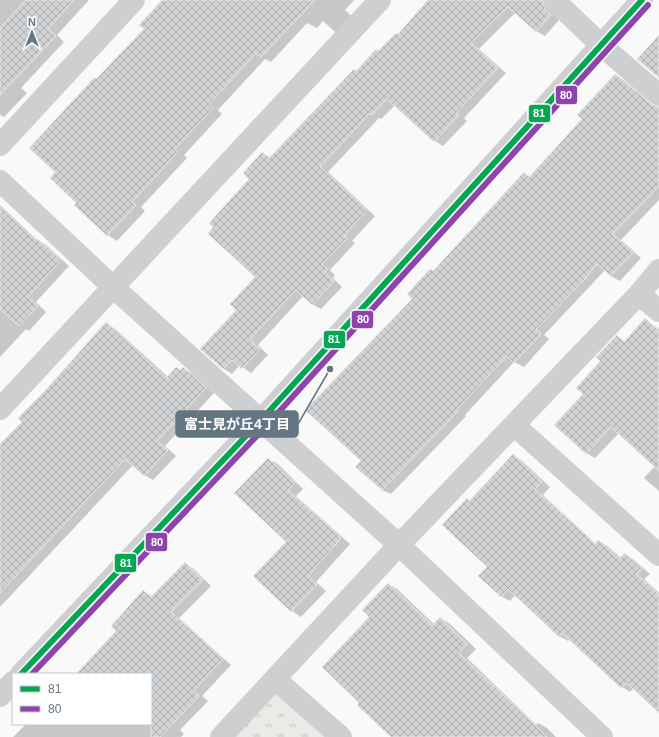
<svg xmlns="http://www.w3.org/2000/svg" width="659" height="737" font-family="Arial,'Noto Sans JP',sans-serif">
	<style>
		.park { fill: url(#park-tufts) }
		.shadow { fill: #0003 }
		.building { fill: url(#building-cross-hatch); stroke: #e8e8e8 }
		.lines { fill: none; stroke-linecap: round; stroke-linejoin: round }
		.minor { stroke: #cecfd0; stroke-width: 22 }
		.bus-1-casing { stroke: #fff; stroke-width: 9 }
		.bus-2-casing { stroke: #fff; stroke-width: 9 }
		.bus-1 { stroke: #00a651; stroke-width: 6 }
		.bus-2 { stroke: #8e44ad; stroke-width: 6 }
		.leader { fill: none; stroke: #657683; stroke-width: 1.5 }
		.callout-dot { fill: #657683; stroke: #fff; stroke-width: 1.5 }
		.callout { fill: #657683; stroke: #657683; stroke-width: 1.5 }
		.callout-label { font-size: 14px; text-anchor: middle; font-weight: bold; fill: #fff }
		.line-badge { stroke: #fff; stroke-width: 1.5 }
		.badge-label { font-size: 11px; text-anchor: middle; font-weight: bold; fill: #fff }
	</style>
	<defs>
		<pattern id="park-tufts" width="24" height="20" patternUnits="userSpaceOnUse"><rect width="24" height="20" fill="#e8ebe6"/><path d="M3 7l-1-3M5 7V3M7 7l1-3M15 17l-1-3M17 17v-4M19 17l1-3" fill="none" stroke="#c0c3c0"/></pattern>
		<pattern id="building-cross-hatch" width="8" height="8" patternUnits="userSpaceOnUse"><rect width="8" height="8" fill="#d0d2d3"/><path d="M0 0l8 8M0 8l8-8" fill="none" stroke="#acafb1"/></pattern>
	</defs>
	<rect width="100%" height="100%" fill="#f9f9f9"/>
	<!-- park -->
	<path class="park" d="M275,679L341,737H221Z"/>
	<!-- shadow -->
	<path class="shadow" d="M0,0H89L57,35L64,42L21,88L27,93L4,117L0,115Z
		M164,0H354L345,10L357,21L343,37L334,31L323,21L317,28L307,23L271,62L265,59L218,110L222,114L184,155L187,158L141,207L145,211L117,241L108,235L75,205L78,203L57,172L96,80L145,29Z
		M429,0H551L550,9L554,15L559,20L545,36L536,31L516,12L479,49L506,73L464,118L467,121L443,146L435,141L395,105L381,119L379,118L328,172L375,216L352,241L355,243L330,270L335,275L333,278L342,287L321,309L312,304L303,296L258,345L268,355L251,373L240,365L232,374L224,369L202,349L238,310L256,277L251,179L263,153L271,158L357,71L398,35Z
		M615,75L624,80L657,108H659V200L621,240L641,258L620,281L611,276L605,270L593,283L544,335L549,339L524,367L514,362L465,415L466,416L449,434L391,494L382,490L362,461L413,298L434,272L525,174L531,177L584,119Z
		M0,205L36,239L45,244L69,266L36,302L46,312L29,331L26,329L0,357Z
		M645,320L659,329V491L644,478L655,466L619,433L595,458L586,453L584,394L602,361L617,337L625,341Z
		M106,324L114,328L168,377L177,368L181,371L183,369L192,373L214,393L165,446L176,456L153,480L144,475L133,465L0,607V446L23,421L43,395Z
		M513,455L521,460L550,487L543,495L596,544L599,541L607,546L621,558L625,554L633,559L650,574L644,579L659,593V711L634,688L630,692L622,687L570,639L568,641L559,636L515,595L510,601L501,596L488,567L467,500L470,501Z
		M268,459L278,464L303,489L296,496L350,544L316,582L326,591L301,617L292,611L287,542Z
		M185,564L194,569L211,586L179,618L231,665L202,696L208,701L180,730L184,734L181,737H13L26,724H151V674H77L117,631L143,591L152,596Z
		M388,584L397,589L434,624L440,618L449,623L476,649L467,658L536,725L538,723L547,728L556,737H394L361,703L371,617Z"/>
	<!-- building -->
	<path class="building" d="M26,0H74L48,29L56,36L0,95V28Z
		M162,0H315L261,57L256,53L209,104L213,108L175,149L178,152L132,202L136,205L107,236L74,205L76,203L50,178L55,172L29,148L94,78L96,79L144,29L139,25Z
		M428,0H542L545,9L551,15L536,32L508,7L471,43L498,68L456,113L459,115L434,142L387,99L372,115L370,113L320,167L367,210L344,236L347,238L322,264L327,269L325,273L334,281L312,305L296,290L250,339L260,349L242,369L232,360L223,369L200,349L236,310L230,304L255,277L208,234L213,227L209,223L249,179L243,173L262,152L269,158L354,69L356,71L376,49L378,51L396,33L398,34Z
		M659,35V78L637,59Z
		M615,74L651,104L659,107V186L613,234L633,253L611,276L597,264L585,279L536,329L541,334L514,363L507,356L457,409L458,411L440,430L382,490L355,467L361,461L305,410L412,299L407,294L430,269L433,271L524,172L529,177L582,119L577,115Z
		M0,207L34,239L36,238L61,260L28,297L38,306L19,326L0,309Z
		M645,318L659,331V471L611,427L586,454L554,425L583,394L576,388L600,361L596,357L617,335L624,342Z
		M106,322L166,378L176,367L180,370L183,367L206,388L157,441L168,450L144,476L125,459L0,593V444L22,422L18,418L42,394Z
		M513,454L542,482L535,489L595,544L598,540L619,559L625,553L642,569L637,574L659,595V713L627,683L621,688L562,633L559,637L508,589L501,597L478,576L487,567L442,525L467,498L469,501Z
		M268,458L295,483L288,490L341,538L308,576L317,585L291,612L253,576L286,542L234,493Z
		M185,562L203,580L171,612L223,659L194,690L199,696L160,737H151V674H76L116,631L111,626L143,590L151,597Z
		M388,583L432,625L440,617L467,644L459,653L547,737H391L357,705L359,703L322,667L369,617L362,610Z"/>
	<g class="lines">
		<!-- minor -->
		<path class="minor" d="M554,0L601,45L659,95
			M0,145L134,0
			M0,181L113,287L399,545L602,737
			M639,294L659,311
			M0,409L380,0
			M514,425L659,555
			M21,674L261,420L642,0
			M275,679L341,737
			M0,696L13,682
			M221,737L399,545L639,294L659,270"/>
		<defs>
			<path id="bus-1" d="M21,674L261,420L642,0"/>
			<path id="bus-2" d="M32,674L267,425L648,5"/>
		</defs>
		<!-- bus-1 casing -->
		<use href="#bus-1" class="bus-1-casing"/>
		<!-- bus-2 casing -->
		<use href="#bus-2" class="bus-2-casing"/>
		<!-- bus-1 -->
		<use href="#bus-1" class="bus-1"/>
		<!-- bus-2 -->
		<use href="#bus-2" class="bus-2"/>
	</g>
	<!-- callouts -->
	<path class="leader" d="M330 369L298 424"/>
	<circle class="callout-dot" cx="330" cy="369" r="4"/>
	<rect class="callout" x="176" y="411" width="122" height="26" rx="4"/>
	<g class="callout-label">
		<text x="237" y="429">富士見が丘4丁目</text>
	</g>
	<g class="line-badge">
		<rect x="555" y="85" width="23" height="20" rx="4" fill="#8e44ad"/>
		<rect x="528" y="104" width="23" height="19" rx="4" fill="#00a651"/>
		<rect x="351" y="310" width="23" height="19" rx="4" fill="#8e44ad"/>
		<rect x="323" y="330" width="23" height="19" rx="4" fill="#00a651"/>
		<rect x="145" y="532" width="23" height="20" rx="4" fill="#8e44ad"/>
		<rect x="114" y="553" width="23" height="20" rx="4" fill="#00a651"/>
	</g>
	<g class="badge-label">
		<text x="566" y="99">80</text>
		<text x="539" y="117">81</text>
		<text x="363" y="323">80</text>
		<text x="334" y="343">81</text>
		<text x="157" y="546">80</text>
		<text x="126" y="567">81</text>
	</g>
	<!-- legend -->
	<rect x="12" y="673" width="140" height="52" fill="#ffffff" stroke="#c1c8cd"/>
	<rect x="20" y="686" width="20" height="6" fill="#00a651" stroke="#c1c8cd"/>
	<text x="48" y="693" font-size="12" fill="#657683">81</text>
	<rect x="20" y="706" width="20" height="6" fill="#8e44ad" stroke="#c1c8cd"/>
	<text x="48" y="713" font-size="12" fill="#657683">80</text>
	<!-- north arrow -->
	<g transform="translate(32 32)" stroke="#ffffff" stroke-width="3" paint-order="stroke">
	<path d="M0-3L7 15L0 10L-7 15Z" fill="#657683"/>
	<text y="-6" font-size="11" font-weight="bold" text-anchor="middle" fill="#657683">N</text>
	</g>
</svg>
